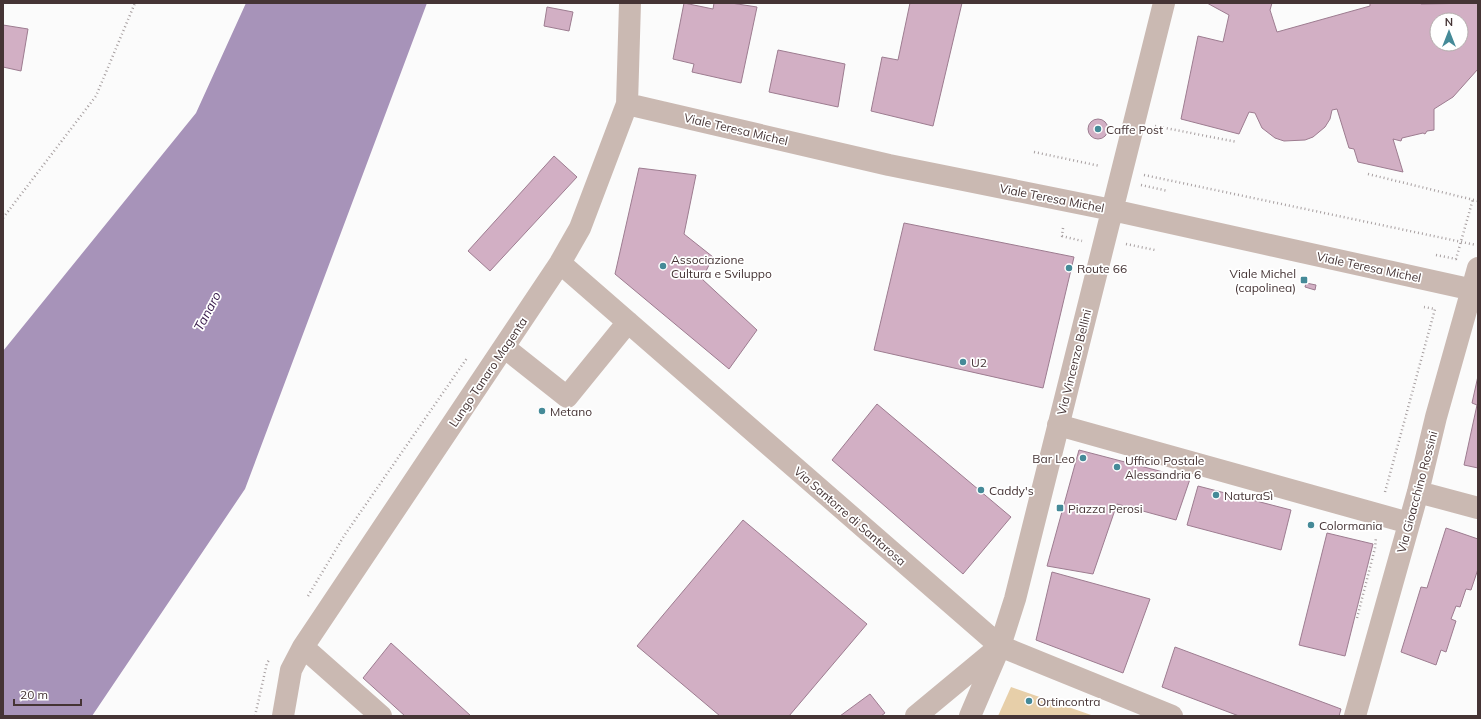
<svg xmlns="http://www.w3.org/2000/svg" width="1481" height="719" font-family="Mulish,sans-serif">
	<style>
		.green { fill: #e7cfa9 }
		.water { fill: #a793b9 }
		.building { fill: #d2afc4; stroke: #9d7c90; fill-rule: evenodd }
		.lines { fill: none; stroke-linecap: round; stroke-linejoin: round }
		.path { stroke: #a79fa0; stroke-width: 2.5; stroke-dasharray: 1 3; stroke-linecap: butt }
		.minor { stroke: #cab9b2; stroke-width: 22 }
		.poi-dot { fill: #458a98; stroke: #fff; stroke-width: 1.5 }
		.labels { text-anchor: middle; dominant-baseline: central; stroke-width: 3.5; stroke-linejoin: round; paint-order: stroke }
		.street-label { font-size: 12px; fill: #453435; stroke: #fff }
		.poi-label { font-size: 12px; fill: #453435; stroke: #fff; text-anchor: start }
		.water-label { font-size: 13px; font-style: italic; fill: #391c4c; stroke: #fff }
	</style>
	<rect width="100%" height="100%" fill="#fbfbfb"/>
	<!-- green -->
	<path class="green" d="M1011,687L1094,716H998Z"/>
	<!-- water -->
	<path class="water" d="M246,3H427L245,489L92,716H3V351L196,113Z"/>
	<!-- building -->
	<path class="building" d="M684,3L713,9L714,3H731L757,7L741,83L692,72L694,64L673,59Z
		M910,3H962L933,126L871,111L882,57L898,60Z
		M1207,3H1272L1270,10L1277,32L1370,6V3H1421V4L1478,3V69L1453,97L1434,109V130L1427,131L1425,134L1423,133L1402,138L1401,141L1393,139L1403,172L1358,162L1354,149L1349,148L1337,109L1332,110L1330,119L1325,127L1313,137L1305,140L1284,141L1275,138L1262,128L1255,113L1249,112L1239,134L1181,119L1198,36L1223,42L1229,15ZM1437,20H1461V44H1437Z
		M547,7L573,12L569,31L544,26Z
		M3,25L28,29L21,71L3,67Z
		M778,50L845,64L838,107L769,92Z
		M1088 129a10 10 0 1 1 20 0a10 10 0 1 1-20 0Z
		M554,156L577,177L490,271L468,251Z
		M639,168L696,175L684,234L713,257L702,279L757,330L729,369L615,274Z
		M904,223L1074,257L1043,388L874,350Z
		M1306,283L1316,285L1315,290L1305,287Z
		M1478,376V468L1464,465L1477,405L1472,403Z
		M877,404L1011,517L963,574L832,460Z
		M1079,450L1190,479L1176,520L1117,504L1093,574L1047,566Z
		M1198,486L1291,510L1281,550L1187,525Z
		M743,520L867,624L789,716H720L637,646Z
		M1446,528L1478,539V569L1471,590L1466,589L1460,607L1456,606L1451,619L1456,621L1446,652L1441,650L1436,665L1401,652L1421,587L1427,588Z
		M1327,533L1373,544L1345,656L1299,645Z
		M1052,572L1150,599L1123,673L1036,640Z
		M391,643L471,716H405L363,678Z
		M1175,647L1341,709L1339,716H1239L1162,687Z
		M870,694L885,713L881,716H840Z"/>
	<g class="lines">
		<!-- path -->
		<path class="path" d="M1155,126L1237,142
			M1034,152L1100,166
			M1368,174L1478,201
			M1144,175L1476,245
			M1141,185L1168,191
			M3,218L96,96L135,3
			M1063,228L1062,236L1082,241
			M1126,244L1155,250
			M1436,255L1456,259L1473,199
			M1385,492L1435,309L1424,307
			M308,596L344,536L467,358
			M1357,618L1375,548L1376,537
			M255,716L267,663L270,659"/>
		<!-- minor -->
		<path class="minor" d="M627,104L889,165L1112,210L1478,291
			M560,263L1000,646L1172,716
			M504,347L567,397L628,322
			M1058,425L1409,523
			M1418,492L1478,508
			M303,647L381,716
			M283,716L291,670L303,647L560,263L580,228L627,104L630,3
			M916,716L998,648
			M970,716L1000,646L1015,599L1164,3
			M1355,716L1418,492L1436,417L1478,268"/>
	</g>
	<!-- markers -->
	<g class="poi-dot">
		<circle cx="1098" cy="129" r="4"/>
		<circle cx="663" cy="266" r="4"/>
		<circle cx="1069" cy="268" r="4"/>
		<rect x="1300" y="276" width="8" height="8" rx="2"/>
		<circle cx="963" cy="362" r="4"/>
		<circle cx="542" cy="411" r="4"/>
		<circle cx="1083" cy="458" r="4"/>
		<circle cx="1117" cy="467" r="4"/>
		<circle cx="981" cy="490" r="4"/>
		<circle cx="1216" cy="495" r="4"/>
		<rect x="1056" y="504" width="8" height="8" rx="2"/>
		<circle cx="1311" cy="525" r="4"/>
		<circle cx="1029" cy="701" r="4"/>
	</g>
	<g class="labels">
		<!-- street labels -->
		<g class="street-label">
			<text transform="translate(736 129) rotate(13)">Viale Teresa Michel</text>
			<text transform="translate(1052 198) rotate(11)">Viale Teresa Michel</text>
			<text transform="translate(1369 267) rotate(12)">Viale Teresa Michel</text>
			<text transform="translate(1074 362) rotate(-76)">Via Vincenzo Bellini</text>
			<text transform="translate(488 372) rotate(-56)">Lungo Tanaro Magenta</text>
			<text transform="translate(1417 492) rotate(-75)">Via Gioacchino Rossini</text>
			<text transform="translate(850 516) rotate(41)">Via Santorre di Santarosa</text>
		</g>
		<!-- poi labels -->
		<g class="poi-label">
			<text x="1106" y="129">Caffe Post</text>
			<text x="671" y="259">Associazione<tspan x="671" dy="14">Cultura e Sviluppo</tspan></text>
			<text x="1077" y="268">Route 66</text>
			<text x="1296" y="273" text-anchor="end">Viale Michel<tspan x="1296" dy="14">(capolinea)</tspan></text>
			<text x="971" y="362">U2</text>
			<text x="550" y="411">Metano</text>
			<text x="1075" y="458" text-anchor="end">Bar Leo</text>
			<text x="1125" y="460">Ufficio Postale<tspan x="1125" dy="14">Alessandria 6</tspan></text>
			<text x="989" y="490">Caddy's</text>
			<text x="1224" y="495">NaturaSì</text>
			<text x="1068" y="508">Piazza Perosi</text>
			<text x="1319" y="525">Colormania</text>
			<text x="1037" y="701">Ortincontra</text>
		</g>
		<!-- water labels -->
		<g class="water-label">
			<text transform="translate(207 311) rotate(-62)">Tanaro</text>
		</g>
	</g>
	<!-- border -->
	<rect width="1481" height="719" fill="none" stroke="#453435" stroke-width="8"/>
	<!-- north arrow -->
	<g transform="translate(1449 32)"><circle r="19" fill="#ffffff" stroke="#b5aeae"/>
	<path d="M0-3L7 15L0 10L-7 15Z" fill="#458a98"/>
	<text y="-6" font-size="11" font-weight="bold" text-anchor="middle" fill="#453435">N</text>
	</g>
	<!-- scale -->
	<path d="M14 699v6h67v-6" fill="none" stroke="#453435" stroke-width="2"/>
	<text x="20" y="699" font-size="12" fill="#453435" stroke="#ffffff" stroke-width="3" paint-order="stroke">20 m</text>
</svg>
